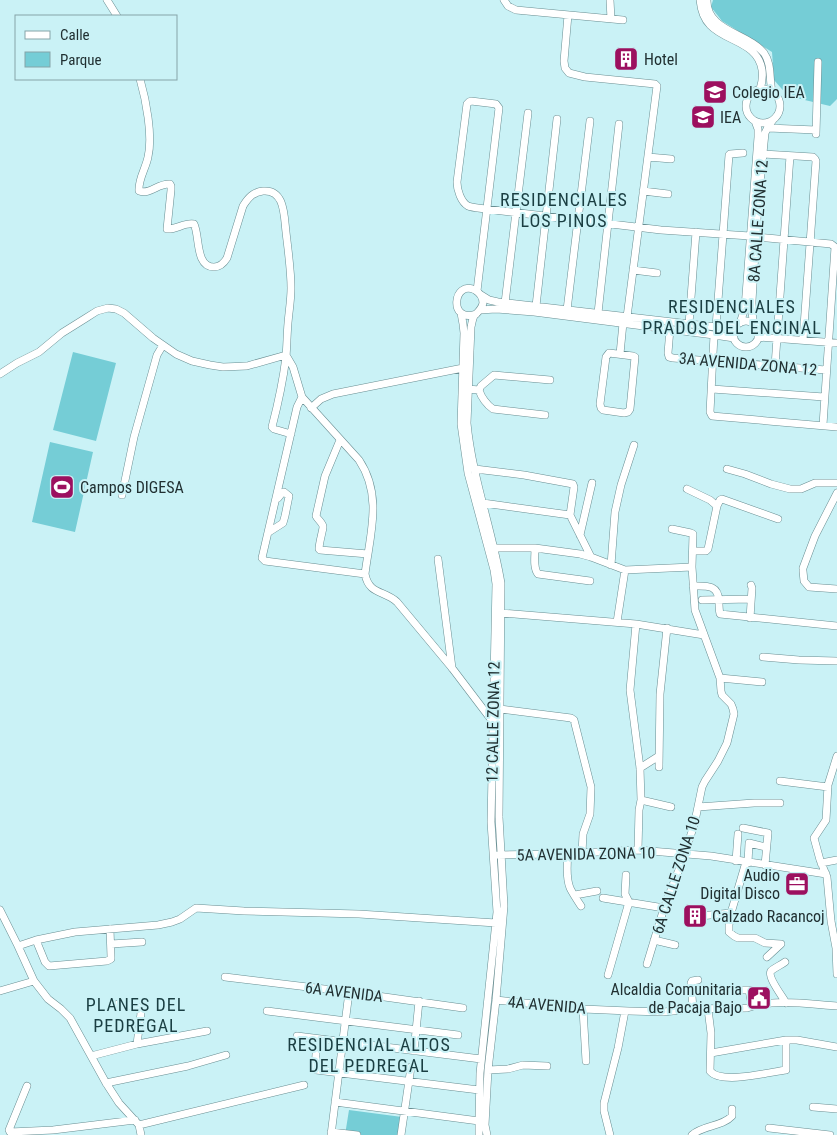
<svg xmlns="http://www.w3.org/2000/svg" width="837" height="1135" font-family="'Roboto Condensed',sans-serif">
	<style>
		.green { fill: #75cdd6 }
		.lines { fill: none; stroke-linecap: round; stroke-linejoin: round }
		.minor-casing { stroke: #698e92; stroke-width: 8 }
		.minor { stroke: #fff; stroke-width: 7 }
		.labels { text-anchor: middle; dominant-baseline: central; stroke-width: 4; stroke-linejoin: round; paint-order: stroke }
		.poi-label { font-size: 16px; fill: #213032; stroke: #caf2f6; text-anchor: start }
		.street-label { font-size: 16px; fill: #213032; stroke: #caf2f6 }
		.neighbourhood-label { font-size: 18px; letter-spacing: 1px; fill: #1a3e42; stroke: #caf2f6 }
	</style>
	<rect width="100%" height="100%" fill="#caf2f6"/>
	<!-- green -->
	<path class="green" d="M713,0H837V99L830,106L788,96L774,80L772,52L722,21L711,7Z
		M73,352L116,363L96,441L53,430Z
		M50,442L93,452L75,532L32,522Z
		M349,1110L402,1117L399,1135H345Z"/>
	<g class="lines">
		<defs>
			<path id="minor" d="M107,0L117,16
				M504,0L508,6L516,10L623,20
				M610,0L611,19
				M700,0C701,10 703,18 710,25C726,42 758,42 762,70C763,77 762,83 760,89
				M707,0C706,31 748,33 764,53C772,64 769,79 772,91
				M568,15L564,61L565,68L569,73L585,77L655,84L657,86L627,317
				M140,79C146,100 153,136 148,157C146,168 138,179 139,191C150,195 158,183 170,184L171,186V190L167,229C176,230 185,222 194,224C200,236 195,267 214,267C220,267 224,263 227,258L243,206C248,198 253,192 263,191C285,189 284,216 286,232C288,250 291,270 291,288C291,300 289,311 288,323C287,334 287,345 286,357C283,381 278,404 272,427L274,429L291,434
				M746 106a17 17 0 1 1 34 0a17 17 0 1 1-34 0Z
				M768,128L816,130
				M816,134L818,62
				M763,154L813,157L815,159L816,161L803,340
				M648,157L671,159
				M643,191L668,194
				M756,237L831,244L835,247L823,425
				M633,270L657,273
				M477,291L499,108L496,104L471,101L469,102L467,104L457,182C457,190 461,202 468,206C473,208 480,208 486,209L661,230L750,236
				M481,295L489,300L498,302L716,327L736,326
				M505,303L528,113
				M536,306L557,119
				M480,310L496,309L534,312L714,335L734,338
				M567,310L590,121
				M461,313L463,324L464,333L461,424L468,473L494,570L496,584L491,822L497,912L480,1073L479,1121V1135
				M598,313L619,124
				M476,314C448,324 453,279 475,290C480,293 483,298 483,303C482,309 478,312 474,316C472,320 472,323 471,327L467,423C472,477 492,529 501,583L499,817L504,906L496,1000L488,1070L485,1125L487,1135
				M733 334a13 13 0 1 1 26 0a13 13 0 1 1-26 0Z
				M740,323L745,308L758,137V129L755,121
				M689,324L696,232
				M754,325L752,313V301L758,204L765,133L769,125L773,120
				M716,327L729,155L730,154L743,153
				M670,329L668,353L669,357L673,358L826,370
				M714,335L710,412L712,416L837,427
				M758,337L837,343
				M609,353L633,356L635,357L630,409L628,412L624,413L603,410L601,408L600,404L606,357Z
				M620,354L623,323
				M286,355L293,367L302,397L359,460C383,496 370,534 365,574C369,595 384,590 397,602L452,668L493,722
				M775,366L790,156
				M0,374L17,363L39,352L62,333L86,318L97,311L108,308L116,309L124,313L153,338L176,354L192,361L210,365L223,367L247,366L286,355
				M468,389L479,390C481,397 487,405 493,409L545,415
				M712,389L824,397
				M479,390L481,386L494,375L550,380
				M302,397L297,407L262,558L265,561L365,574
				M311,408L321,399L333,394L463,368
				M340,440L325,476L316,516C318,520 323,523 323,527C323,530 319,543 319,549L320,550L368,554
				M475,469L524,475L573,484L574,487L570,515L591,557
				M727,469L745,474L771,484L790,489H801L815,483H837
				M687,489L710,500L717,506
				M122,495L134,437L157,355L163,345
				M483,503L570,515
				M269,532L283,523L285,516L289,496L284,492L282,493L278,498
				M580,535L592,483
				M491,548H535L580,554L591,557L625,570L692,567
				M535,548C535,556 533,568 538,574L590,581
				M693,551H706L708,549L717,506L720,500L722,499L778,519
				M438,559L452,668
				M611,565L615,512L621,485L634,445
				M803,568L815,536L837,493
				M803,571L804,581L809,587L837,589
				M693,586C706,586 718,584 719,601C719,606 719,610 720,614L837,626
				M702,600L751,599
				M501,613L636,624L704,635
				M750,618L752,588L751,585
				M617,622L625,570
				M636,624L630,690L640,768L641,800L639,810L638,850
				M763,657L799,660L837,661
				M720,678L762,682
				M500,709L571,718L574,720L591,787L590,814L583,834L582,853
				M837,756L828,785L826,820L814,838L820,860L827,877L831,921L836,948L837,974
				M659,767L660,694L667,628
				M640,768L659,756
				M780,781L828,787
				M641,800L671,807
				M698,807L754,803H780
				M743,828L768,833L765,865
				M568,854C567,864 566,878 570,888C573,894 577,900 581,906
				M498,855L558,854L638,850L711,856L826,874
				M736,861L738,834
				M746,862L731,913L729,925V932L734,936L738,938H755L765,943L781,944L767,957
				M748,863L749,843L766,847
				M821,863L837,860
				M575,895L597,891
				M603,898L664,908
				M0,910L18,946L34,981L48,999L61,1009L70,1018L106,1083L119,1103L139,1125L141,1135
				M700,916L731,913
				M36,940L45,962L49,966L107,961L111,959V957L110,929
				M654,940L675,945
				M111,944L142,942
				M18,946L36,940L75,932L158,925L172,922L180,919L196,908L244,911L359,914L496,923
				M785,962C781,965 774,968 771,971C767,977 783,997 786,1003
				M647,964L664,908L685,854L695,821L702,787L705,781L718,761L727,743L734,714L733,709L731,704L722,695L721,691L720,678L695,610L692,567L693,534L691,533L672,529
				M608,975L629,902L625,894L626,875
				M225,977L349,992L463,1008
				M729,990H749L752,1006
				M0,991L34,981
				M496,1000L583,1009L629,1011L663,1012L693,1009L747,1008C773,998 809,1004 837,1006
				M118,1004L138,1007L141,1013L137,1044
				M583,1009L586,1061
				M693,1009L691,983L692,981L698,980
				M708,1009L711,1033L710,1071C721,1085 770,1072 786,1070V1040
				M267,1011L458,1035
				M297,1036L481,1059
				M414,1051L419,1001
				M711,1053L786,1040H797L837,1047
				M316,1054L315,1068L316,1070L479,1090
				M91,1056L137,1044L207,1031
				M488,1070L508,1069L523,1065L547,1066
				M106,1083L188,1066L226,1055
				M27,1086L9,1130L10,1132L53,1130L135,1120
				M335,1102L479,1121
				M813,1107L837,1109
				M139,1125L304,1085
				M769,1128L830,1135
				M331,1132L357,1135
				M331,1135L349,992
				M401,1135L411,1067
				M610,1135L604,1111V1103L618,1048L625,1011
				M692,1135C703,1125 722,1127 732,1116V1109"/>
		</defs>
		<!-- minor casing -->
		<use href="#minor" class="minor-casing"/>
		<!-- minor -->
		<use href="#minor" class="minor"/>
	</g>
	<!-- icons -->
	<defs>
		<symbol id="building-square" viewBox="-11 -11 22 22"><rect x="-9" y="-9" width="18" height="18" rx="4" fill="#9c105f" stroke="#caf2f6"/><path d="M-4-6H4V6H1V3H-1V6H-4ZM-2.5-4.3h1.7v1.8h-1.7ZM.8-4.3h1.7v1.8H.8ZM-2.5-1h1.7V.8h-1.7ZM.8-1h1.7V.8H.8Z" fill="#fff"/></symbol>
		<symbol id="school-square" viewBox="-11 -11 22 22"><rect x="-9" y="-9" width="18" height="18" rx="4" fill="#9c105f" stroke="#caf2f6"/><path d="M0-5L7-2L0 1L-7-2ZM-4 1L0 2.5L4 1V4Q0 6-4 4Z" fill="#fff"/></symbol>
		<symbol id="stadium-square" viewBox="-11 -11 22 22"><rect x="-9" y="-9" width="18" height="18" rx="4" fill="#9c105f" stroke="#caf2f6"/><path d="M0-5a6.5 5 0 1 0 0 10a6.5 5 0 1 0 0-10ZM-3.5-1.8h7v3.6h-7Z" fill="#fff"/></symbol>
		<symbol id="office-square" viewBox="-11 -11 22 22"><rect x="-9" y="-9" width="18" height="18" rx="4" fill="#9c105f" stroke="#caf2f6"/><path d="M-6-3h4V-5.5h4V-3h4V5H-6ZM-1-4.5V-3h2v-1.5ZM-6 0V1H6V0Z" fill="#fff"/></symbol>
		<symbol id="civic-square" viewBox="-11 -11 22 22"><rect x="-9" y="-9" width="18" height="18" rx="4" fill="#9c105f" stroke="#caf2f6"/><path d="M-.6-6.5H3V-4.5H.6V-3L4-1V1h2V6H-6V1h2V-1L-.6-3ZM-1.2 2.5V6h2.4V2.5Z" fill="#fff"/></symbol>
	</defs>
	<g fill-rule="evenodd">
		<use href="#building-square" x="612" y="45" width="28" height="28"/>
		<use href="#school-square" x="701" y="78" width="28" height="28"/>
		<use href="#school-square" x="689" y="103" width="28" height="28"/>
		<use href="#stadium-square" x="48" y="473" width="28" height="28"/>
		<use href="#office-square" x="783" y="870" width="28" height="28"/>
		<use href="#building-square" x="681" y="902" width="28" height="28"/>
		<use href="#civic-square" x="745" y="984" width="28" height="28"/>
	</g>
	<g class="labels">
		<!-- poi labels -->
		<g class="poi-label">
			<text x="644" y="59">Hotel</text>
			<text x="732" y="92">Colegio IEA</text>
			<text x="720" y="117">IEA</text>
			<text x="80" y="487">Campos DIGESA</text>
			<text x="780" y="875" text-anchor="end">Audio<tspan x="780" dy="18">Digital Disco</tspan></text>
			<text x="712" y="916">Calzado Racancoj</text>
			<text x="742" y="989" text-anchor="end">Alcaldia Comunitaria<tspan x="742" dy="18">de Pacaja Bajo</tspan></text>
		</g>
		<!-- street labels -->
		<g class="street-label">
			<text transform="translate(758 221) rotate(-86)">8A CALLE ZONA 12</text>
			<text transform="translate(748 364) rotate(5)">3A AVENIDA ZONA 12</text>
			<text transform="translate(493 722) rotate(-89)">12 CALLE ZONA 12</text>
			<text transform="translate(586 854) rotate(-1)">5A AVENIDA ZONA 10</text>
			<text transform="translate(676 875) rotate(-72)">6A CALLE ZONA 10</text>
			<text transform="translate(344 992) rotate(7)">6A AVENIDA</text>
			<text transform="translate(547 1005) rotate(5)">4A AVENIDA</text>
		</g>
		<!-- neighbourhood labels -->
		<g class="neighbourhood-label">
			<text x="564" y="199">RESIDENCIALES<tspan x="564" dy="21">LOS PINOS</tspan></text>
			<text x="732" y="306">RESIDENCIALES<tspan x="732" dy="21">PRADOS DEL ENCINAL</tspan></text>
			<text x="136" y="1004">PLANES DEL<tspan x="136" dy="21">PEDREGAL</tspan></text>
			<text x="369" y="1044">RESIDENCIAL ALTOS<tspan x="369" dy="21">DEL PEDREGAL</tspan></text>
		</g>
	</g>
	<!-- legend -->
	<rect x="15" y="15" width="162" height="65" fill="#caf2f6" stroke="#86a4a8"/>
	<rect x="25" y="31" width="25" height="8" fill="#ffffff" stroke="#86a4a8"/>
	<text x="60" y="40" font-size="15" fill="#213032">Calle</text>
	<rect x="25" y="52" width="25" height="15" fill="#75cdd6" stroke="#86a4a8"/>
	<text x="60" y="65" font-size="15" fill="#213032">Parque</text>
</svg>
